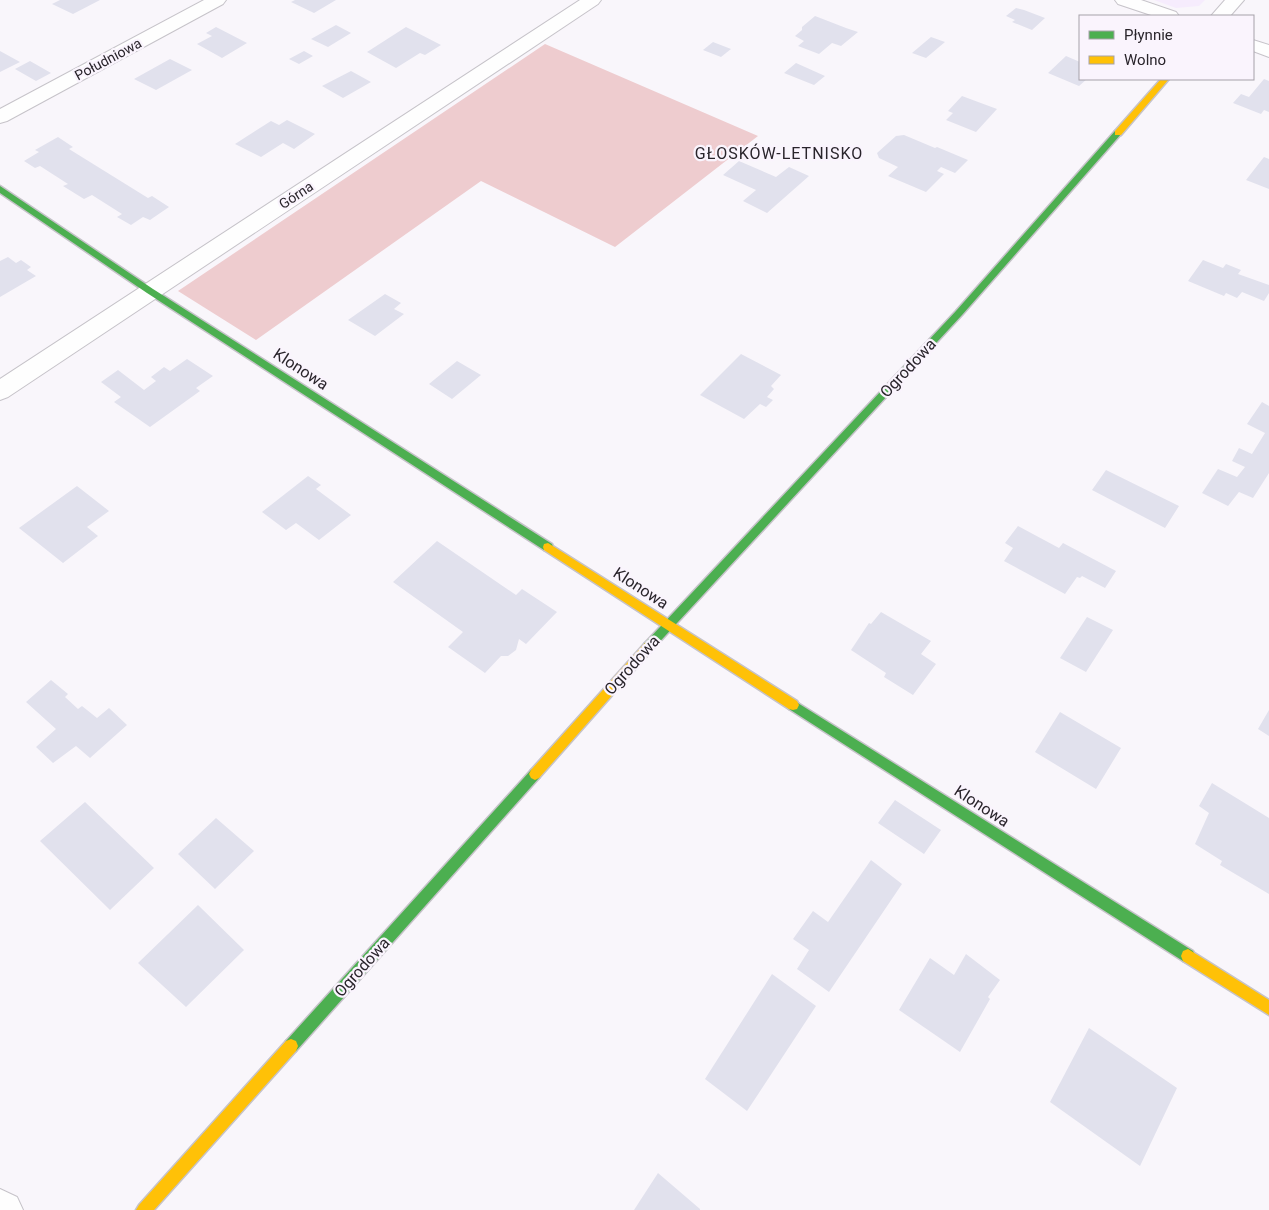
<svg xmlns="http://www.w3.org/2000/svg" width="1269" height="1210" font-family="Roboto,sans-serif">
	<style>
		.built { fill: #f6ecfd }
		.forest { fill: #eecccf }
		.building { fill: #e1e1ed }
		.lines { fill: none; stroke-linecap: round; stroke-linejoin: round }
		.street-casing { stroke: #c6c3c9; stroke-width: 2 }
		.fast-casing { stroke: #c6c3c9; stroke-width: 3 }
		.slow-casing { stroke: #c6c3c9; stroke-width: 3 }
		.street { fill: #fefefe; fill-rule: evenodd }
		.fast { fill: #4caf50; fill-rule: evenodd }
		.slow { fill: #ffc107; fill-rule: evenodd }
		.labels { text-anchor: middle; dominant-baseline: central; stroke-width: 4.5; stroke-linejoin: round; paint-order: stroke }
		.far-street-label { font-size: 14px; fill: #29242b; stroke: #faf4fd }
		.far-quarter-label { font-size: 16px; letter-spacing: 1px; fill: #29242b; stroke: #faf4fd }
		.street-label { font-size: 16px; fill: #29242b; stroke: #faf4fd }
	</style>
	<rect width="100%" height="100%" fill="#f9f6fb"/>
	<!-- built -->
	<path class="built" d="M1154,0H1205L1199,6L1176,8Z"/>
	<!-- forest -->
	<path class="forest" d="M545,44L758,136L615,247L481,181L256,340L178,291Z"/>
	<!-- building -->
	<path class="building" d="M60,0H100L73,14L52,4Z
		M295,0H336L314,13L291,2Z
		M1016,8L1024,10L1045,18L1032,30L1012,22L1015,20L1006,16Z
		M815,16L846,28L858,32L841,46L832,43L819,54L798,46L804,41L795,36L802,30V27Z
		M336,25L351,33L328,47L311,39Z
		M216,27L247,43L222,58L197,44L212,36L206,33Z
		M406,27L441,45L425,55L420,53L396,68L367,52Z
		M931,37L945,42L926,58L912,53Z
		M713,42L731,49L721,57L703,50Z
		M0,51L20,62L0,72Z
		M304,51L313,56L299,64L289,59Z
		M1066,56L1080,62V79H1087L1079,86L1048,73Z
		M170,59L192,70L156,90L134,79Z
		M30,61L51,73L36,81L15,69Z
		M796,63L825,76L814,85L784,73Z
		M351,71L371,82L343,98L322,86Z
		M1264,79L1269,81V112L1264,110L1261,114L1233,103L1241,94L1249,97Z
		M962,96L997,109L976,132L946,120L953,113L948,111Z
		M287,120L315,134L294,149L283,143L261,157L235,144L271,121L279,125Z
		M904,135L935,148L937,147L968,160L955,173L941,167L937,171L944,174L926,192L888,176L898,167L879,158L877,153L896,136Z
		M58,137L73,147L69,149L148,198L152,196L169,207L150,220L143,217L131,225L117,217L122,214L92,195L84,199L63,186L68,184L40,166L35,168L24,161L39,152L35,150Z
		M1264,157L1269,159V189L1246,180Z
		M739,161L776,177L789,167L809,176L767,213L743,201L756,190L723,175Z
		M8,257L16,263L21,260L31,267L27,270L36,276L0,297V261Z
		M1203,260L1223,268L1226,264L1241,270L1238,274L1269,285V293L1264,301L1242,292L1237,298L1226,293L1224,296L1188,281Z
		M385,294L401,303L394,309L404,314L375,336L348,320Z
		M741,354L781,375L771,386L774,389L767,397L773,400L766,407L760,404L744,419L700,395Z
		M187,359L213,376L196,388L200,391L150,427L114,402L121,397L101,382L118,370L144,390L156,381L151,377L164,367L170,371Z
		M457,361L481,375L452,399L429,384Z
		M1262,402L1269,406V473L1253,498L1239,492L1228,506L1202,493L1218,469L1237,477L1245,467L1232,461L1239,448L1252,454L1265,433L1247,424Z
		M1106,470L1179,506L1165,528L1092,490Z
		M308,476L321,485L316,489L351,515L319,540L296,523L286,530L262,512Z
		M77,486L109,511L87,527L98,536L63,563L19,528Z
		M1018,526L1059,548L1063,543L1116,571L1105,588L1082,576L1080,578L1077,577L1065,594L1004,561L1013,548L1005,543Z
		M437,541L516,595L522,589L557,612L526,644L519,639L516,650L508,656H501L485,673L448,647L463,632L393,582Z
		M881,612L931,641L921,654L936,664L913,695L884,677L886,673L851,650L869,623L871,624Z
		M1087,617L1113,630L1086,672L1060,658Z
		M51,680L68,694L65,697L78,709L82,706L97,718L109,708L127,725L90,758L76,746L53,763L36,747L56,729L26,702Z
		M1269,710V736L1258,729Z
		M1060,712L1121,748L1096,789L1035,752Z
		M1212,783L1269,818V894L1220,865L1222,861L1195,844L1209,813L1199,806Z
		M895,800L941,830L924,854L878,823Z
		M85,802L154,868L110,910L40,841Z
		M216,818L254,851L215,889L178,854Z
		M871,860L902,884L829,992L797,969L809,950L793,939L813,911L828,922Z
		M198,905L244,950L186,1007L138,963Z
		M966,954L1000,980L988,997L990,999L960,1052L899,1010L930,958L954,975Z
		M772,974L816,1006L747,1111L705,1079Z
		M1089,1028L1177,1088L1140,1166L1050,1102Z
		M658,1173L700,1209V1210H634Z"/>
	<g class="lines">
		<defs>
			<path id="street" d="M204,0H226L223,4L7,121L0,123V109Z
				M580,0H601L598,4L8,397L0,400V379Z
				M1115,0H1141L1176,12L1179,16H1154L1118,4Z
				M1225,0H1244L1230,16H1211Z
				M1253,40L1269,45V57L1253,51Z
				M0,1189L17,1197L23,1210H0Z"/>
			<path id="fast" d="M1115,131L1122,133L962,315L653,649L649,651L645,649L643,646L645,643L956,311Z
				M0,186L153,289L552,544L553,547L552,550H544L147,293L0,193Z
				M793,700L1193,951L1195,956L1193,961L1188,963L1183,961L789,709L787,705L789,701Z
				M535,768L539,770L541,774L539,778L296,1051L291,1053L286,1051L284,1046L286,1041L531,770Z"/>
			<path id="slow" d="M1161,79H1169L1121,135H1115V131Z
				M548,543L797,701L799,705L797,709L793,710L789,709L544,550L543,547L544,544Z
				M649,641L653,643L655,646L653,649L539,778L535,780L531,778L529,774L531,770L645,643Z
				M1188,949L1269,1000V1015L1183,961L1181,956L1183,951Z
				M291,1039L296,1041L298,1046L296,1051L154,1210H136L139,1205L286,1041Z"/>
		</defs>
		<!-- street casing -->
		<use href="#street" class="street-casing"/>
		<!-- fast casing -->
		<use href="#fast" class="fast-casing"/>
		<!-- slow casing -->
		<use href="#slow" class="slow-casing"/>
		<!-- street -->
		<use href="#street" class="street"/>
		<!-- fast -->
		<use href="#fast" class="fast"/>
		<!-- slow -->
		<use href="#slow" class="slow"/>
	</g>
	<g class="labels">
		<!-- far-street labels -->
		<g class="far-street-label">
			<text transform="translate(108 59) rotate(-28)">Południowa</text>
			<text transform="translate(296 195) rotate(-33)">Górna</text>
		</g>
		<!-- far-quarter labels -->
		<g class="far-quarter-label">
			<text x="779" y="153">GŁOSKÓW-LETNISKO</text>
		</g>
		<!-- street labels -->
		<g class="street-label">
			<text transform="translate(908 368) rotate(-47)">Ogrodowa</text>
			<text transform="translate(301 369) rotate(33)">Klonowa</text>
			<text transform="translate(641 588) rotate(33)">Klonowa</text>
			<text transform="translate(632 665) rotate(-48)">Ogrodowa</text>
			<text transform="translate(982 806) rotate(33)">Klonowa</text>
			<text transform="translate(362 967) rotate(-48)">Ogrodowa</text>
		</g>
	</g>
	<!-- legend -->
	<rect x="1079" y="15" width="175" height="65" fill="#faf4fd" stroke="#a6a1a9"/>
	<rect x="1089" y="31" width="25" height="8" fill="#4caf50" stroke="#a6a1a9"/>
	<text x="1124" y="40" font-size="15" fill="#29242b">Płynnie</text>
	<rect x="1089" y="56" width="25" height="8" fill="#ffc107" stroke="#a6a1a9"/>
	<text x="1124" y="65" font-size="15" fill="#29242b">Wolno</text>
</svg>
